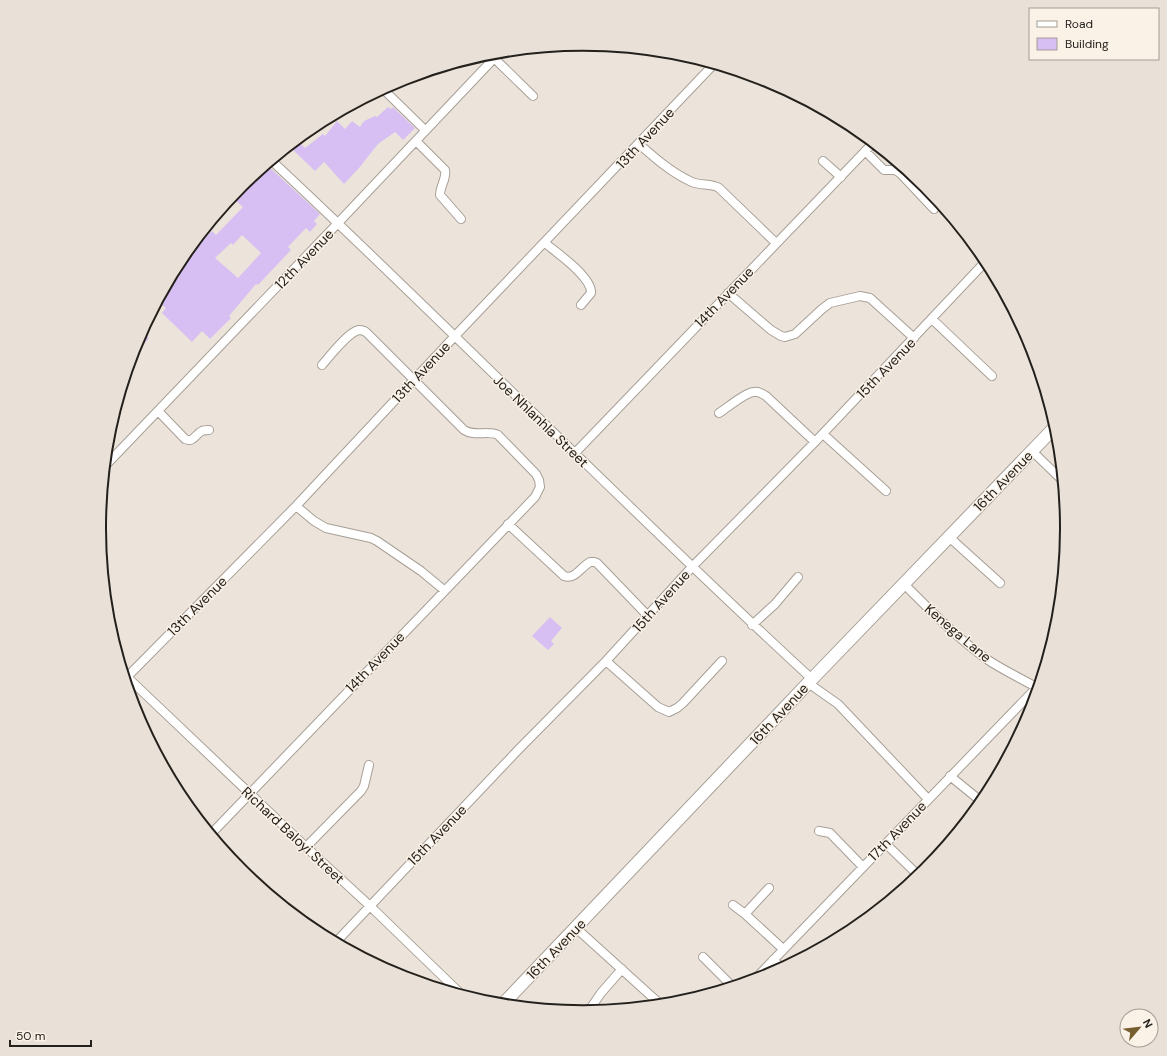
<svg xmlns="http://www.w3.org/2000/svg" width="1167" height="1056" font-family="'DM Sans',sans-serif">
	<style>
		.building { fill: #d7bff3; fill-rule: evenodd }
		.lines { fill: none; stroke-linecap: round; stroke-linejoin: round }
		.street-casing { stroke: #a79f96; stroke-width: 10 }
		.secondary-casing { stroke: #a79f96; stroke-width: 14 }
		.street { stroke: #fff; stroke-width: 8 }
		.secondary { stroke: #fff; stroke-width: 12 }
		.labels { text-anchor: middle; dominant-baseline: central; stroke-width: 3; stroke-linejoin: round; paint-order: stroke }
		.street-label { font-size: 14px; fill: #24211d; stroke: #faf1e7 }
		.rim { fill: none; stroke: #24211d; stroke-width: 2 }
	</style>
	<rect width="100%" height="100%" fill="#ece4da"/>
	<!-- building -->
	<path class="building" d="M388,107L391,109L393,107L415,128L403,140L395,132L378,144L359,168L344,184L324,162L315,171L290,147L297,140L305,148L323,134L325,136L337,121L345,129L352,121L360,127L364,121L375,116L377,117Z
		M267,165L320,214L314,221L317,224L310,232L306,228L288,247L291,250L258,285L256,284L229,316L231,318L210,339L202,331L192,342L162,313L166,308L158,302L179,264L191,250L192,251L212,231L216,235L243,207L236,201L242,194L238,190ZM242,235L261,253L238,278L215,258L231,243L233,245Z
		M142,332L149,338L132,358L136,343Z
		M550,617L562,628L551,641L554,644L548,650L532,636Z"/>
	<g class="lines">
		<defs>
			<path id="street" d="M494,58L533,96
				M383,89L425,130
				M416,141L445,170C447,178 440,186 440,195L461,219
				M639,144C656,159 672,173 692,182C701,186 711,183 719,188L776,243
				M865,151L884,170H895L900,173L934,209
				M272,161C454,331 628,510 812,679
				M823,161L841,177
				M545,243C557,253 592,277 591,293L581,305
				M728,293L771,330L781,336L785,337L795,334L822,309L830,303L860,296L870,298L914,338
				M932,319L992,376
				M158,411L185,439C194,443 195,434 202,431C204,430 207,430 209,430
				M719,413C727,408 746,392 754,392C759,391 762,394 766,396L815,442
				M823,434L886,491
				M1032,451L1063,481
				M575,453L873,143
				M106,465L338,223L500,52
				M296,506L314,521L326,528L371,538L377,541L421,571L444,590
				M508,524L564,576C575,580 581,567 590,562H594L597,563L648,616
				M949,537L1000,583
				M904,584C931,611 957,638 988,660C1003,670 1020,678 1036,687
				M752,625L775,604L798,577
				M606,661L658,707L669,712L677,708L683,703L722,661
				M125,675L306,847L370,906L461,994
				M126,678L296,506L454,337L714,64
				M808,683L838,704L928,799
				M950,776L982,802
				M819,831L830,833L863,867
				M211,834L535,497L540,487L539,480L536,474L498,435C487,430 475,437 464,430L367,333C365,331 362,330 359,330C348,332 329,357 322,365
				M886,844L919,876
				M306,847L361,791L364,786L369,765
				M733,905L745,914L783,949
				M745,914L769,888
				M576,928L660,1004
				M336,942L518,750L606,661L692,567L815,442L987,260
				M703,957L732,986
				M773,960L782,968
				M755,979L1040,684
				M588,1012L601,993L622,969"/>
			<path id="secondary" d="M503,1004L812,679L1056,426"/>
		</defs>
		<!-- street casing -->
		<use href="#street" class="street-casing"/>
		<!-- secondary casing -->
		<use href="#secondary" class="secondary-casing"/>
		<!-- street -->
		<use href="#street" class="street"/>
		<!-- secondary -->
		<use href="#secondary" class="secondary"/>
	</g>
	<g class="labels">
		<!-- street labels -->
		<g class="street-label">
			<text transform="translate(645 138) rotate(-47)">13th Avenue</text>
			<text transform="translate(304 259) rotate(-46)">12th Avenue</text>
			<text transform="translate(724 297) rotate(-46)">14th Avenue</text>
			<text transform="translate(886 368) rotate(-46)">15th Avenue</text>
			<text transform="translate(421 372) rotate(-47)">13th Avenue</text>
			<text transform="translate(541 421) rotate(44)">Joe Nhlanhla Street</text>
			<text transform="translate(1003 481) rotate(-46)">16th Avenue</text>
			<text transform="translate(661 601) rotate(-48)">15th Avenue</text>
			<text transform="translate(197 606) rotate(-45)">13th Avenue</text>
			<text transform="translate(958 633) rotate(40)">Kenega Lane</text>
			<text transform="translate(375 662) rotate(-46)">14th Avenue</text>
			<text transform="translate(779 714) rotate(-47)">16th Avenue</text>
			<text transform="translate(897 831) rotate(-46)">17th Avenue</text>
			<text transform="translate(293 835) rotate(43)">Richard Baloyi Street</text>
			<text transform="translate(437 835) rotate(-46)">15th Avenue</text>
			<text transform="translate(556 949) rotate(-46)">16th Avenue</text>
		</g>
	</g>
	<!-- crop -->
	<path d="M0 0H1167V1056H0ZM106 528a477 477 0 1 1 954 0a477 477 0 1 1-954 0Z" fill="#e9e0d7" fill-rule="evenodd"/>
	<path class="rim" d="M106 528a477 477 0 1 1 954 0a477 477 0 1 1-954 0Z"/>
	<!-- legend -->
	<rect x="1029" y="8" width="130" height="52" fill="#faf1e7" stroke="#a49e96"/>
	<rect x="1037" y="21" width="20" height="6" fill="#ffffff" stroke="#a49e96"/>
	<text x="1065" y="28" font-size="12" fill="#24211d">Road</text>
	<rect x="1037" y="38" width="20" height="12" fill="#d7bff3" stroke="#a49e96"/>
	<text x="1065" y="48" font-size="12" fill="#24211d">Building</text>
	<!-- north arrow -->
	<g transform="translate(1139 1028) rotate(62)"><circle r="19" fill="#faf1e7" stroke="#a49e96"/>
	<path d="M0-3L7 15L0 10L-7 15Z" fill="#775e2f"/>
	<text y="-6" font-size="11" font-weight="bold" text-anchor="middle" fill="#24211d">N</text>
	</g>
	<!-- scale -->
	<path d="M10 1040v6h81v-6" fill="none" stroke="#24211d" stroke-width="2"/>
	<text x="16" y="1040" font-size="12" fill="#24211d" stroke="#faf1e7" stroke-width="3" paint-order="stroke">50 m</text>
</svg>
